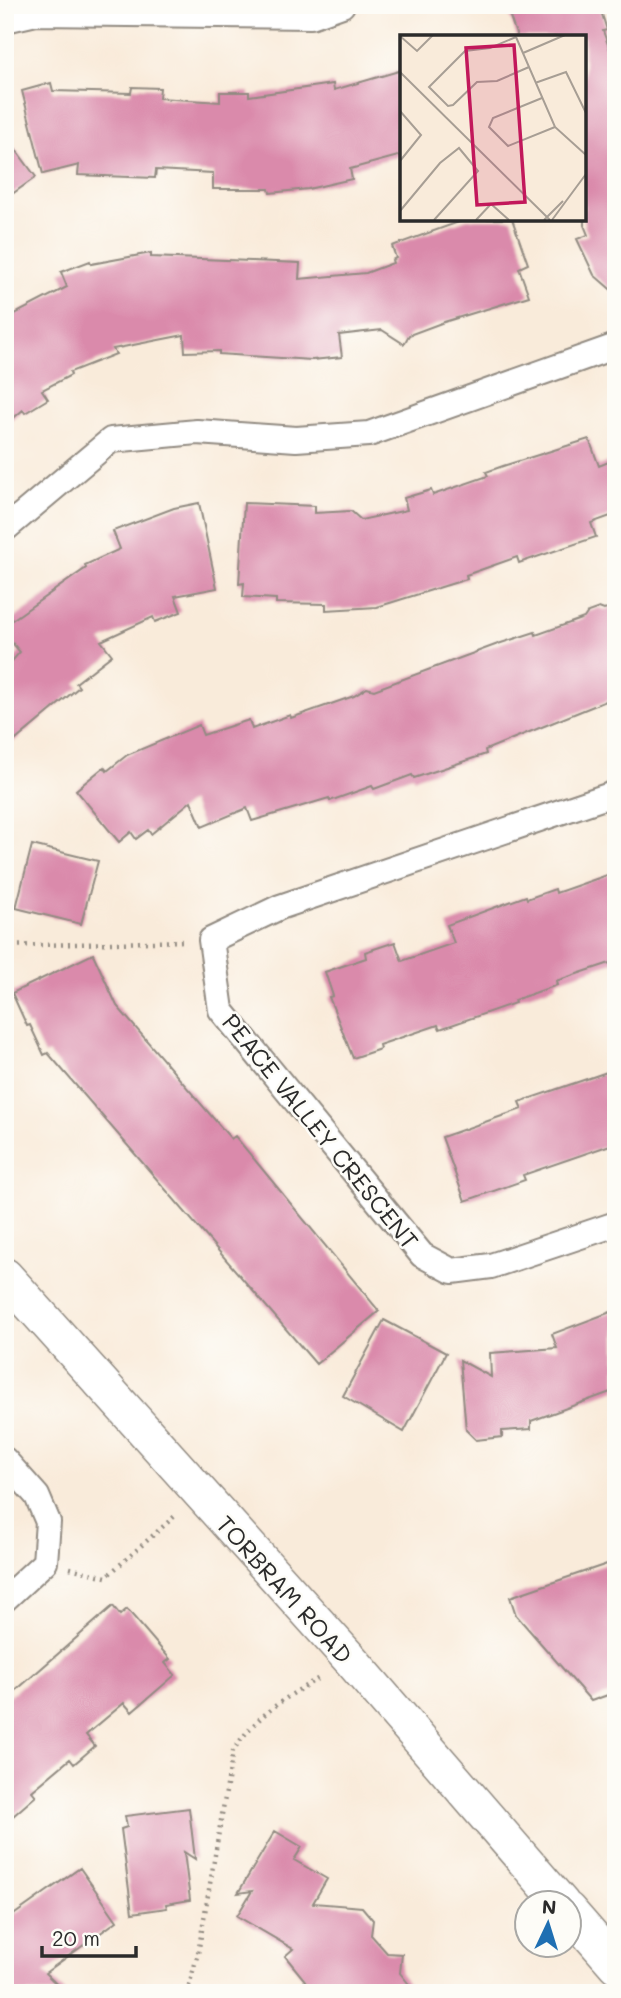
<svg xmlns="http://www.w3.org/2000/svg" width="621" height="1998" font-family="Mali,sans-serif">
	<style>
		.building { fill: #da8aab }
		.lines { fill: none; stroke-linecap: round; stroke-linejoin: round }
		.minor-casing { stroke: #928b82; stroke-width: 28 }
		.secondary-casing { stroke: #928b82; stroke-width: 38 }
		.path { stroke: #928b82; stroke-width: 4.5; stroke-dasharray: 2 5; stroke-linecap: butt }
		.minor { stroke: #fff; stroke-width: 24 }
		.secondary { stroke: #fff; stroke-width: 35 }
		.labels { text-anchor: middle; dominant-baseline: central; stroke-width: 5; stroke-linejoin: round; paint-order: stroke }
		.street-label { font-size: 24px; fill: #2b2b2b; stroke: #fdfcf7 }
		.inset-road { fill: none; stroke: #a79e94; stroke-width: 2 }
		.view { fill: #c2185b; fill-opacity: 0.15; stroke: #c2185b; stroke-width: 3.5 }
		.inset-edge { fill: none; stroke: #2b2b2b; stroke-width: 3.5 }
	</style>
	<rect width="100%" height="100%" fill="#fdfcf7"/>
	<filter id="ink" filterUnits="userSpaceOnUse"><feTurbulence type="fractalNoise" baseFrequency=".0143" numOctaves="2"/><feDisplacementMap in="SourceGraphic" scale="14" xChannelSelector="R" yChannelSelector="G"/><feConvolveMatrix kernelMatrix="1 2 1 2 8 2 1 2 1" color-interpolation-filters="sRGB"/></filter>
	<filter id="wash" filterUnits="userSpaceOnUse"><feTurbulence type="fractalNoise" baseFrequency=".00686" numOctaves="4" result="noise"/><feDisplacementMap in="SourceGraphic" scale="28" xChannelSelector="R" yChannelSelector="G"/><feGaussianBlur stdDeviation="1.57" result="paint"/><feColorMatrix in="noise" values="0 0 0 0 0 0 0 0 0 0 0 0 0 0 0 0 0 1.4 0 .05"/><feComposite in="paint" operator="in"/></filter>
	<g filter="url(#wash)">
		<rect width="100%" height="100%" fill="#f9ebda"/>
		<g id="blocks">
			<!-- building -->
			<path class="building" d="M506,5H599L607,30L603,31L616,66V294L594,275L577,239L588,235L584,225V37H517Z
				M402,70V155L350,169L352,179L308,189L270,193L269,189H213V173L156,170L155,178L78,175L79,165L43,174L22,91L51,83L53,91L131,93L132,87L160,88L159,98L220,102V92H249V96L333,84L334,90Z
				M5,135L36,177L5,199Z
				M467,219H512L528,264L519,268L529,296L444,322L409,335L404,344L382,330L339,335L342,357L312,360L219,354V351L185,352L184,335L113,349L116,354L70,372L71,375L42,390L48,399L25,413L23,410L5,425V319L67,287L61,272L90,261L91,264L151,253V257L300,263L299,279L366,273L393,263L392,260L396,258L392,246Z
				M589,439L599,466L616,459V514L591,523L596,537L519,563L517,557L466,575L467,579L377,607L326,610V604L276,603V599L243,597L244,583L239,584L244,503L315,506V513L351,511L361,520L407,510L404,498L431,490L433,495L488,476L486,472L503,466Z
				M199,503L217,588L175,596L181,612L155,622L153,617L101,641L112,655L76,683L79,687L5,749V669L20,652L5,634V625L86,568L85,565L120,549L113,531L174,508Z
				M616,606V697L485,750L486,754L414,778L412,775L374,789L372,786L330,801L329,798L252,821L247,808L202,827L191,801L151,834L148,830L136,839L131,832L119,842L76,790L104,767L107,771L127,755L199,725L203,735L249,720L252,729L290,715L291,718L354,696L367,688L374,690L498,644L535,632L536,635L584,618L588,612L599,608L604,610Z
				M32,845L98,861L81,924L16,908Z
				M616,872V961L556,981L557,985L514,1000L515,1003L440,1029L438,1025L379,1045L380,1049L353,1058L329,997L333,996L325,972L366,958L365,952L395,942L402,961L454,943L447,925L526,896L527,899L555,889L556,893Z
				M93,954L117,1006L231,1139L235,1136L379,1311L316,1364L48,1053L44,1055L30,1025L27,1026L12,993Z
				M616,1069V1143L523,1175L525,1180L465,1201L442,1137L522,1109L519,1102Z
				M616,1310V1390L531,1421V1429L502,1431V1437L476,1440L466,1430L460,1360L491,1377L490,1353L557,1348L552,1334Z
				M384,1320L446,1353L404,1432L343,1396Z
				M616,1561V1692L591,1701L516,1615L510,1597Z
				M113,1606L120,1615L127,1609L170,1659L165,1663L175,1675L132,1712L124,1703L86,1735L95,1746L74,1764L70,1759L32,1791L36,1796L5,1823V1700Z
				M189,1808L195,1859L184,1852L190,1900L166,1904L167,1908L132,1913L121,1829L127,1827L125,1816Z
				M275,1831L302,1847L294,1860L327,1879L313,1903L362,1907L373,1920L371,1935L387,1953L402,1954L400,1973L416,1993H315L285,1956L293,1949L237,1916L252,1891L238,1893Z
				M80,1868L117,1921L45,1973L66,1993H5V1921Z"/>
		</g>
	</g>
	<g filter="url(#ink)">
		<use href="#blocks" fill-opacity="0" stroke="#928b82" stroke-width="2"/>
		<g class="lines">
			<defs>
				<path id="minor" d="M5,20L36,13L311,16L342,5
					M5,529L111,440L197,432L296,439L369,434L616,346
					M616,793L280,907L211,940L221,1010L422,1255L452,1271L491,1266L616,1224
					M5,1460L37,1496L48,1522L45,1562L5,1599"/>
				<path id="secondary" d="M5,1276L351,1660L562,1904
					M568,1910L616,1965"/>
			</defs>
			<!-- minor casing -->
			<use href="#minor" class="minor-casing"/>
			<!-- secondary casing -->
			<use href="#secondary" class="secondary-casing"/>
			<!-- path -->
			<path class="path" d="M5,946L186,941
				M70,1568L106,1577L176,1515
				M187,1993L198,1953L233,1751C254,1717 287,1696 321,1677"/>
			<!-- minor -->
			<use href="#minor" class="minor"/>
			<!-- secondary -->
			<use href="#secondary" class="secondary"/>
		</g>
	</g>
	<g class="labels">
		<!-- street labels -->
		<g class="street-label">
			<text transform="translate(321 1131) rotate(51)">PEACE VALLEY CRESCENT</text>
			<text transform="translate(285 1589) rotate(48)">TORBRAM ROAD</text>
		</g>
	</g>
	<!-- overview -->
	<g transform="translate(400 35)">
		<rect width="186" height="186" fill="#f9ebda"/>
		<path class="inset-road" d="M0,1L17,16L33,0M116,2L90,13L65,16L29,52L48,71L53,70L77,47L97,46L129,32M116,2L155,92L186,120M123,18L165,0M0,37L150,185M135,48L166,37L186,78M142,63L93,83L89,92L108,111L155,92M0,76L21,100L0,126M0,176L40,128L59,113L78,136L34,185M76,185L91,169L109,185M144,185L163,166M152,185L186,139"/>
		<path class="view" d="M114,10L125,167L77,170L66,13Z"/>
		<rect width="186" height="186" class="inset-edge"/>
	</g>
	<!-- margin -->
	<rect width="621" height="1998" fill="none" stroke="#fdfcf7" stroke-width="28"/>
	<!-- north arrow -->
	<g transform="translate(548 1924) rotate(4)"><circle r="33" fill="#fdfcf7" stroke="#a9a8a5" stroke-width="2"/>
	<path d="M0-5L12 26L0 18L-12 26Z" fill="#1f6fb2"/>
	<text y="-10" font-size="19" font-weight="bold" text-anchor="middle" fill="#2b2b2b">N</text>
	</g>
	<!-- scale -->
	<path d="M42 1946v10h94v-10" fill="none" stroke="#2b2b2b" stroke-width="3.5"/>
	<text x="52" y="1946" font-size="21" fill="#2b2b2b" stroke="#fdfcf7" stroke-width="5" paint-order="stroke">20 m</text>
</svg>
